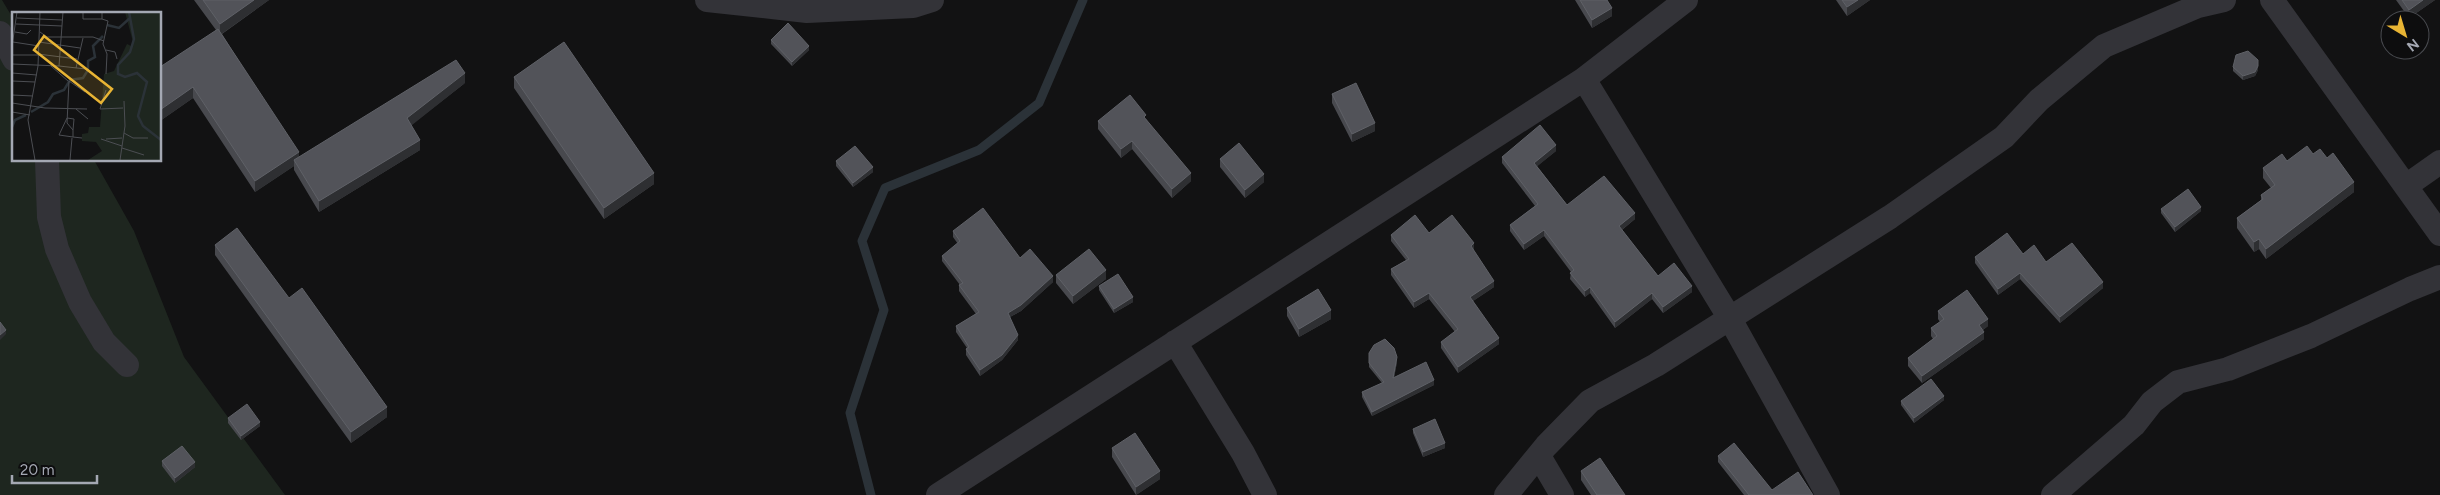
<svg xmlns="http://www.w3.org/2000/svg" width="2440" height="495" font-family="Figtree,sans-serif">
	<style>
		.green { fill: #1e261f }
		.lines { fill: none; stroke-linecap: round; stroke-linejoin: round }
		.stream { stroke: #2b3238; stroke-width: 9 }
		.street { stroke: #333338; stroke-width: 24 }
		.wall { fill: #48494e }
		.shaded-wall { fill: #2e2f32 }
		.building { fill: #525359; stroke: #5f6167 }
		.inset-river { fill: none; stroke: #2b3238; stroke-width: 2.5 }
		.inset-road { fill: none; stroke: #4c4e53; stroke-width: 1 }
		.view { fill: #e8b434; fill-opacity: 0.15; stroke: #e8b434; stroke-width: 2.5 }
		.inset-edge { fill: none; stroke: #a4a8b3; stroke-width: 2.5 }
	</style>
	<rect width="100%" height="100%" fill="#121213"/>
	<!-- green -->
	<path class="green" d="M0,0H2L14,20V160H94L134,231L184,357L285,495H0Z"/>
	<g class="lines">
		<!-- stream -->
		<path class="stream" d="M871,495L850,413L884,310L862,241L885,188L979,150L1039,103L1083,0"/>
		<!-- street -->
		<path class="street" d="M707,0L807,11L913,6L932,0
			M2272,0L2440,234
			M0,33L14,59
			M1584,79L1686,0
			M47,160L49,217L57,249L80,302L104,342L127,365
			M2406,186L2440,162
			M1175,342L1243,453L1265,495
			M1539,456L1562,495
			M938,495L1584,79L1729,317L1828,495
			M1506,495L1546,446L1590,401L1656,365L1890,217L2004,137L2039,100L2104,46L2198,6L2224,0
			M2053,495L2134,425L2152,402L2178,382L2228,369L2311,336L2410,289L2440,277"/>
	</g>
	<!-- wall -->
	<path class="wall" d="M194,0H269L222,34L299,157L465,83L411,125L420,150L319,212L294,170V166L255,192L193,98L160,121L216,30Z
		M1575,0H1607L1612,16L1592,28Z
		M1836,0H1870L1847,16Z
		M2396,0H2435L2409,18Z
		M771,40L809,50L792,66L771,44Z
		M2233,67L2258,70L2255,76L2243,80L2233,71Z
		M514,77L654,184L604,219L514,88Z
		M1332,94L1375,131L1352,142L1332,103Z
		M1146,119L1191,181L1172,198L1132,149L1121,158L1098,129V121Z
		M1556,151L1537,166L1567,205L1635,219L1622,230L1658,276L1692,292L1663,313L1652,299L1615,328L1590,293L1585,297L1570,279L1571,272L1544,236L1524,250L1510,231V225L1535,206L1502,163V157Z
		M2313,154L2327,158L2354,192L2266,259L2259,249L2254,252L2237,228V218L2261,200V195L2271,188L2263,178V168L2287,161Z
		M1220,159L1264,182L1245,198L1220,167Z
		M836,161L873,172L853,187L836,166Z
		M2161,209L2201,211L2175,232L2161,213Z
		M953,231L1020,258L1053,282L1021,311L1010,317L1018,340L1002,360L980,376L966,355V349L967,348L956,332V326L976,314L959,291V285H960L942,261V256L958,244L953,237Z
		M1429,233L1474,249L1473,250L1494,287L1473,301L1499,344L1458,373L1441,348V342L1455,332L1429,299L1414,308L1391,275V269L1406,260L1391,241V235Z
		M215,245L387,417L351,443L215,255Z
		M2023,254L2046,262L2103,288L2060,323L2020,279L1998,295L1975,263V257Z
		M1056,275L1106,279L1073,304L1056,283Z
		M1099,286L1133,302L1114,313L1099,290Z
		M1287,308L1331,319L1299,337L1287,316Z
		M1938,311L1988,326L1983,330L1984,339L1922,383L1908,366V358L1933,339L1931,336V328L1940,322L1938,319Z
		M1369,353L1397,362L1394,378L1434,385L1372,416L1362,397V392L1382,383L1369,367Z
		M1944,400L1914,423L1901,405V401Z
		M228,418L260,426L241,440L228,423Z
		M1413,429L1445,448L1423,457L1413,433Z
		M1112,448L1160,479L1136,495L1112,457Z
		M1718,456L1772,490L1813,495H1744L1718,462Z
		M162,461L195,467L175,483L162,466Z
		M1581,471L1625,495H1591L1581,480Z"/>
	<!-- shaded-wall -->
	<path class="shaded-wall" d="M254,0H269L220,35V24Z
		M1858,0H1870L1847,16V7Z
		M2423,0H2435L2409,18V10Z
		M1612,8V16L1592,28V20Z
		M809,46V50L792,66V62Z
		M2258,66V70L2255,76L2243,80V76Z
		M465,73V83L407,129V118Z
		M193,87V98L160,121V110Z
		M1375,123V131L1352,142V134Z
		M420,140V150L319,212V201Z
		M1132,141V149L1121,158V149Z
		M1556,145V151L1534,169V163Z
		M299,152V163L294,160V166L255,192V181Z
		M873,167V172L853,187V183Z
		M654,173V184L604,219V208Z
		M1191,173V181L1172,198V189Z
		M1264,174V182L1245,198V190Z
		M2354,182V192L2266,259V249Z
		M2201,207V211L2175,232V227Z
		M1635,213V219L1619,232V226Z
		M1544,230V236L1524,250V244Z
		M2259,239V249L2254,252V242Z
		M1474,243V249L1471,251V246Z
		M1106,270V279L1073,304V296Z
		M2020,273V279L1998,295V289Z
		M1053,276V282L1021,311L1008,318V313Z
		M1494,281V287L1470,303V297Z
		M2103,282V288L2060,323V317Z
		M1692,286V292L1663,313V307Z
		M1590,287V293L1585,297V291Z
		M1429,293V299L1414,308V302Z
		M1652,293V299L1615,328V322Z
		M1133,297V302L1114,313V309Z
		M1331,310V319L1299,337V329Z
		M1988,319V326L1979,333V325Z
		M6,330V334L0,340V335Z
		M1984,332V339L1922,383V376Z
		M1018,335V340L1002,360L980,376V370Z
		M1499,338V344L1458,373V367Z
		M1397,357V362L1393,382V378Z
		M1434,380V385L1372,416V412Z
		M1944,396V400L1914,423V418Z
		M387,407V417L351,443V432Z
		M260,422V426L241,440V436Z
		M1445,443V448L1423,457V452Z
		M195,462V467L175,483V478Z
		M1160,471V479L1136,495V487Z"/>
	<!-- building -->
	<path class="building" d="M203,0H254L220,24Z
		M1580,0H1607L1612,8L1592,20Z
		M1842,0H1858L1847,7Z
		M2402,0H2423L2409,10Z
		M788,23L809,46L792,62L771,40Z
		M218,29L299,152L255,181L193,87L160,110V67Z
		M564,42L654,173L604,208L514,77Z
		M2248,51L2258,60V66L2255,72L2243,76L2233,67L2236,55Z
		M456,60L465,73L407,118L420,140L319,201L294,160Z
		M1356,83L1375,123L1352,134L1332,94Z
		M1130,95L1146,115L1144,117L1191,173L1172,189L1132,141L1121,149L1098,121Z
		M1540,125L1556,145L1534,163L1567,205L1604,176L1635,213L1619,226L1658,276L1674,263L1692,286L1663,307L1652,293L1615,322L1590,287L1585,291L1570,273L1574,270L1544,230L1524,244L1510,225L1538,204L1502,157Z
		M1239,143L1264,174L1245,190L1220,159Z
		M855,146L873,167L853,183L836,161Z
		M2307,146L2313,154L2320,149L2327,158L2333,153L2354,182L2266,249L2259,239L2254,242L2237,218L2263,199L2261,195L2275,185L2263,168L2282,154L2287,161Z
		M2188,189L2201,207L2175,227L2161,209Z
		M983,208L1020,258L1030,249L1053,276L1021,305L1008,313L1018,335L1002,355L980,370L966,349L969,347L956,326L979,312L959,285L963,283L942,256L960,241L953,231Z
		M1415,215L1429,233L1452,215L1474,243L1471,246L1494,281L1470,297L1499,338L1458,367L1441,342L1458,329L1429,293L1414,302L1391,269L1409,259L1391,235Z
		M237,228L289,298L302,288L387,407L351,432L215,245Z
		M2007,233L2023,254L2034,245L2046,262L2072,243L2103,282L2060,317L2020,273L1998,289L1975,257Z
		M1089,249L1106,270L1073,296L1056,275Z
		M1118,274L1133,297L1114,309L1099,286Z
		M1318,289L1331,310L1299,329L1287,308Z
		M1967,290L1988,319L1979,325L1984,332L1922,376L1908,358L1937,336L1931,328L1944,319L1938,311Z
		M0,322L6,330L0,335Z
		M1385,339L1394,348L1397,357L1393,378L1426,362L1434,380L1372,412L1362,392L1384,382L1369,363V353L1374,345Z
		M1931,379L1944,396L1914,418L1901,401Z
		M247,404L260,422L241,436L228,418Z
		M1435,419L1445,443L1423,452L1413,429Z
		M1135,433L1160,471L1136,487L1112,448Z
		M1734,443L1772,490L1798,472L1813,495H1749L1718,456Z
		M182,446L195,462L175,478L162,461Z
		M1600,458L1625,495H1597L1581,471Z"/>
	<!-- overview -->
	<g transform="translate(12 12)">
		<rect width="149" height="149" fill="#121213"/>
		<path d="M113,0H149V148H76L90,139L84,130L70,129V122L76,121L77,115H88L92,62L102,59L115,32L119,34L121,30Z" fill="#1e261f"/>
		<path class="inset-river" d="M117,0L122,27L118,40L106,53V62L113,65L125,61L135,70L126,104L131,114L149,128M95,13L107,16L118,6M19,100L36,90L41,82L52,78L58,68L71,66L76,58V49L83,45L81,34L91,24M0,115L3,108L14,103"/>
		<path class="inset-road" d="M51,0L47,54L74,57M71,0V7H90M90,0V7L96,9L91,32L95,42L94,62M5,6L50,8M4,12L50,14M3,20L15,22L19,18M28,20L35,25H81L92,29M1,30L27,34M27,30L68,36M0,34L5,0M94,38L103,40L105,47M26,42L65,47M0,43H26M0,52L47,54M39,54L56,69M64,56L71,26M0,61L25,63M0,69L23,70M94,78L88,97L111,96M0,83L21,84M0,91L33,96L75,97M64,97L76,107M0,100L18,103M61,118L62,107L55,106L47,123L61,125M112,121L121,126H136M70,126L61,125V118L55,111L57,69L73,80M89,127L110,134M94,127L110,126M110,136L132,143M23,148L16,108L26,54L28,0M58,148L60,126M108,148L113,114L112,89"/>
		<path class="view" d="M32,24L100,77L89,91L22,38Z"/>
		<rect width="149" height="149" class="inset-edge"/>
	</g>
	<!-- north arrow -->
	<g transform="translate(2405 35) rotate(142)"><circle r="24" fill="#0d0d0e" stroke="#494b50"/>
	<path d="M0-4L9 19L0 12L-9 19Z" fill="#e8b434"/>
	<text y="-8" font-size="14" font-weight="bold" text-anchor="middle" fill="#a4a8b3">N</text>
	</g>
	<!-- scale -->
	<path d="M12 475v8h85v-8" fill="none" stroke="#a4a8b3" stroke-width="2.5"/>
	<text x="20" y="475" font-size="15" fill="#a4a8b3" stroke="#0d0d0e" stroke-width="4" paint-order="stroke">20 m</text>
</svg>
